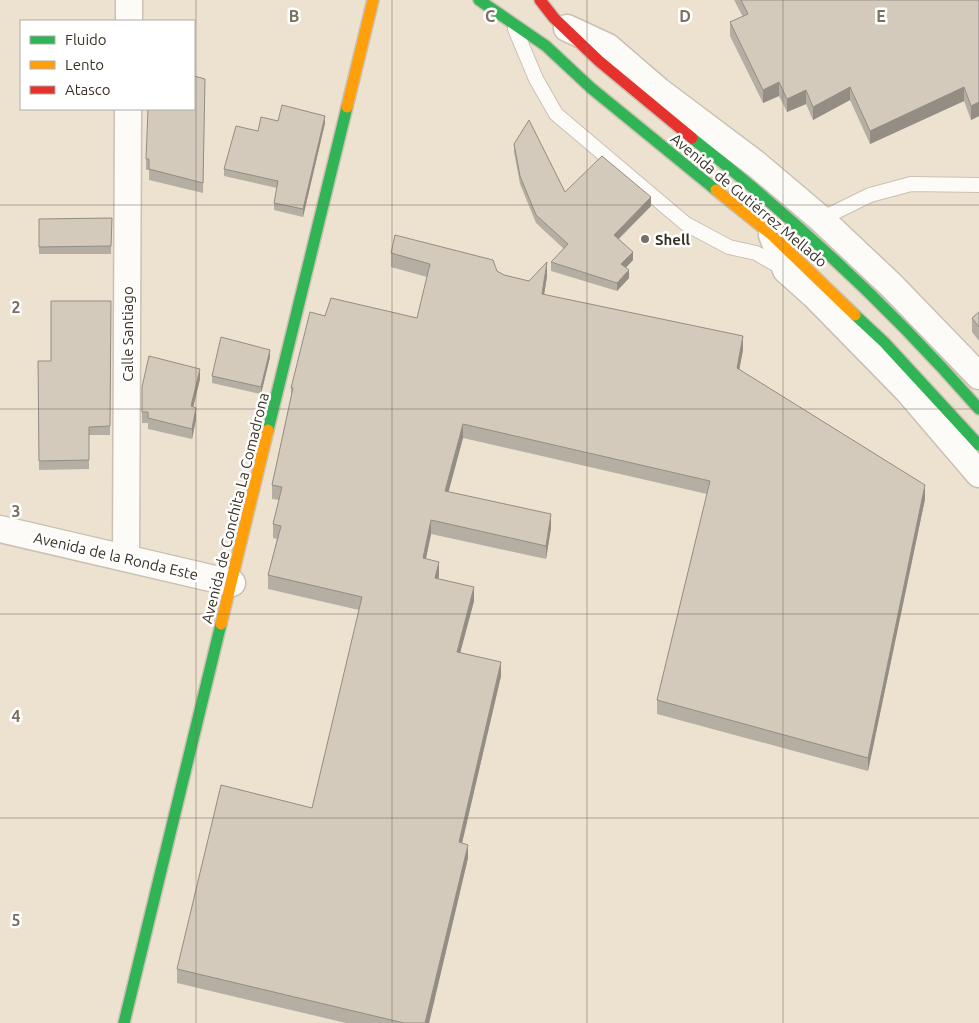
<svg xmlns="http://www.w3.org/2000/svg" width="979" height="1023" font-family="Ubuntu,sans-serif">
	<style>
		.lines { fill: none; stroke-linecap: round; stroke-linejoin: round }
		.lane-casing { stroke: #cac1b3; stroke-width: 16 }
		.street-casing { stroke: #cac1b3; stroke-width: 29 }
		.fast-casing { stroke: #cac1b3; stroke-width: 14 }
		.slow-casing { stroke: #cac1b3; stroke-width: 14 }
		.jam-casing { stroke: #cac1b3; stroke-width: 14 }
		.lane { stroke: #fcfbf8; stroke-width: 14 }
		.street { stroke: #fcfbf8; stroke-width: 26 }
		.fast { stroke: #30b455; stroke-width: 11 }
		.slow { stroke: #ff9f0a; stroke-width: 11 }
		.jam { stroke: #e5322d; stroke-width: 11 }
		.wall { fill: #b5aea2 }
		.shaded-wall { fill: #948d84 }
		.building { fill: #d3cabc; stroke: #948d84 }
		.grid { fill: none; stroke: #787060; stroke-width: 1; stroke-opacity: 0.55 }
		.poi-dot { fill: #787060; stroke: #fff; stroke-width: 2 }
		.labels { text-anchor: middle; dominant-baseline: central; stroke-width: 5; stroke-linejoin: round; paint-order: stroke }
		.street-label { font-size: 15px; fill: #393224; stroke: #fff }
		.poi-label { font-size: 15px; font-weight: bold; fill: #393224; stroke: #fff; text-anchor: start }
		.grid-label { font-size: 16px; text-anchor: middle; font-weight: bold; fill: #787060; stroke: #fff; stroke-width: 5; stroke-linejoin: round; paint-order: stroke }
	</style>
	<rect width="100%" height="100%" fill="#ede2d0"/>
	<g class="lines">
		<defs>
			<path id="lane" d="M515,29L536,79L556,114L686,224L729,247L756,253L784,269
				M821,219L870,195L911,184L979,185"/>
			<path id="street" d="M129,0V21
				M567,28L608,47L659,91L756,164L821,219L892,286L979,376
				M772,235L786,270L815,296L908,391L979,474
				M0,529L232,583
				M126,558L128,109"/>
			<path id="fast" d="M479,0L546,46L591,88L716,190
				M692,138C796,220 892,309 979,409
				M855,315L884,342L979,445
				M268,430L347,107
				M124,1023L221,624"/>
			<path id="slow" d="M347,107L373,0
				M716,190L772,235L855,315
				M221,624L268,430"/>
			<path id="jam" d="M540,0L554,18L599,61L692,138"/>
		</defs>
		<!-- lane casing -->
		<use href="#lane" class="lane-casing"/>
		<!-- street casing -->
		<use href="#street" class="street-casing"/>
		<!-- fast casing -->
		<use href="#fast" class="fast-casing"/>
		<!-- slow casing -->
		<use href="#slow" class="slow-casing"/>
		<!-- jam casing -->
		<use href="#jam" class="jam-casing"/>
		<!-- lane -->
		<use href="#lane" class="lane"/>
		<!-- street -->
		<use href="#street" class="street"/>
		<!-- fast -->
		<use href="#fast" class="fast"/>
		<!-- slow -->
		<use href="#slow" class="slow"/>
		<!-- jam -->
		<use href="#jam" class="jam"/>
	</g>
	<!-- wall -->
	<path class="wall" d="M734,0H979V116L971,120L964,101L870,144L850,100L813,120L806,104L787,112L779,96L763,103L730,36V22L743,17Z
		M205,79L203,193L149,180V170H146V159Z
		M278,121L325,123L303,217L274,210V203L277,188L224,176V169L258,131Z
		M514,144L565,192L651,206L619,239L633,260L626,268L629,278L617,291L551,271V262L564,249L536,223L520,184L514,152Z
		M112,218L111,254H39V219Z
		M391,253L497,271L504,275L529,281L547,276L544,295L743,350L739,369L925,499L868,771L657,714V700L707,494L463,438L448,492L551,528L546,559L431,534L426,559L439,576L438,579L474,601L460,652L501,676L462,843L468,858L429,1023H346L177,983V969L312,808L359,610L268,589V575L277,539L273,538V524L279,500L272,499V485L291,396V388L325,316L417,318L427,277L391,267Z
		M111,301L110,435H89V469L39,470L38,361H51Z
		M979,312V341L972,332V318Z
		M270,357L261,394L212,383V376Z
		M200,379L193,407L196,419L192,439L148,429V423H142V387Z"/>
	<!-- shaded-wall -->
	<path class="shaded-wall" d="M779,82V96L763,103V90Z
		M850,87V100L813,120V107Z
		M964,87V101L870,144V131Z
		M806,90V104L787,112V99Z
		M979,102V116L971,120V106Z
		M325,116V123L303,217V209Z
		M651,197V206L614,243V235Z
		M633,252V260L621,272V264Z
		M547,262V276L542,308V294Z
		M629,270V278L617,291V283Z
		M743,336V350L737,382V368Z
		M270,350V357L261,394V387Z
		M200,369V379L191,417V406Z
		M196,408V419L192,439V429Z
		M463,424V438L445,505V491Z
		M925,485V499L868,771V758Z
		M551,514V528L546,559V546Z
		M431,520V534L423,572V558Z
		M439,562V576L435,592V578Z
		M474,587V601L457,665V652Z
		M501,662V676L459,856V842Z
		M468,845V858L429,1023H425Z"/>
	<!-- building -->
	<path class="building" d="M741,0H979V102L971,106L964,87L870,131L850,87L813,107L806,90L787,99L779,82L763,90L730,22L748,14Z
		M194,76L205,79L203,183L149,169V159H146L148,109H194Z
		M282,105L325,116L303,209L274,203L278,181L224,169L236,126L258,131L261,117L278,121Z
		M529,120L565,192L602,156L651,197L614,235L633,252L621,264L629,270L617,283L551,262L568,244L536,215L520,176L514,144Z
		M112,218L111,246L39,247V219Z
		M395,235L493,260L497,271L504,275L529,281L547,262L542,294L743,336L737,368L925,485L868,758L657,700L710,481L463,424L445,491L551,514L546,546L431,520L423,558L439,562L435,578L474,587L457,652L501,662L459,842L468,845L425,1023H404L177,969L221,785L312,808L362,597L268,575L281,526L273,524L282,487L272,485L293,388H291L310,312L325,316L331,298L417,318L430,264L391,253Z
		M51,301H111L110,426L89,427V460L39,461L38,361H51Z
		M979,312V327L972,318Z
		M221,337L270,350L261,387L212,376Z
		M149,356L200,369L191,406L196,408L192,429L148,418V412H142V387Z"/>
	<!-- grid -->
	<path class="grid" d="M196,0V1023M392,0V1023M587,0V1023M783,0V1023M0,205H979M0,409H979M0,614H979M0,818H979"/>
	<!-- markers -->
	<circle class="poi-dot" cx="645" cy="239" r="5"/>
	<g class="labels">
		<!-- street labels -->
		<g class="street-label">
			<text transform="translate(749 200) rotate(40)">Avenida de Gutiérrez Mellado</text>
			<text transform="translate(127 334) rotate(-90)">Calle Santiago</text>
			<text transform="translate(235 508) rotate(-76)">Avenida de Conchita La Comadrona</text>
			<text transform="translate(116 556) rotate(13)">Avenida de la Ronda Este</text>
		</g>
		<!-- poi labels -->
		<g class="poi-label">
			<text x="655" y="239">Shell</text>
		</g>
	</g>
	<g class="grid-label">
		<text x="294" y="22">B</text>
		<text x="490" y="22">C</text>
		<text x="685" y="22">D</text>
		<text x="881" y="22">E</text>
		<text x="16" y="313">2</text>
		<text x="16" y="517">3</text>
		<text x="16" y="722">4</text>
		<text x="16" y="926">5</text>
	</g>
	<!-- legend -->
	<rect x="20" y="20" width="175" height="90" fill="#ffffff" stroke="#b0ada7"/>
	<rect x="30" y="36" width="25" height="8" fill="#30b455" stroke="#b0ada7"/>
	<text x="65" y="45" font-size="15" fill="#393224">Fluido</text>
	<rect x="30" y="61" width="25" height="8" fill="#ff9f0a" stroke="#b0ada7"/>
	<text x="65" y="70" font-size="15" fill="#393224">Lento</text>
	<rect x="30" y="86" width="25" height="8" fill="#e5322d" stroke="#b0ada7"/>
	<text x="65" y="95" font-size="15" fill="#393224">Atasco</text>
</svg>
